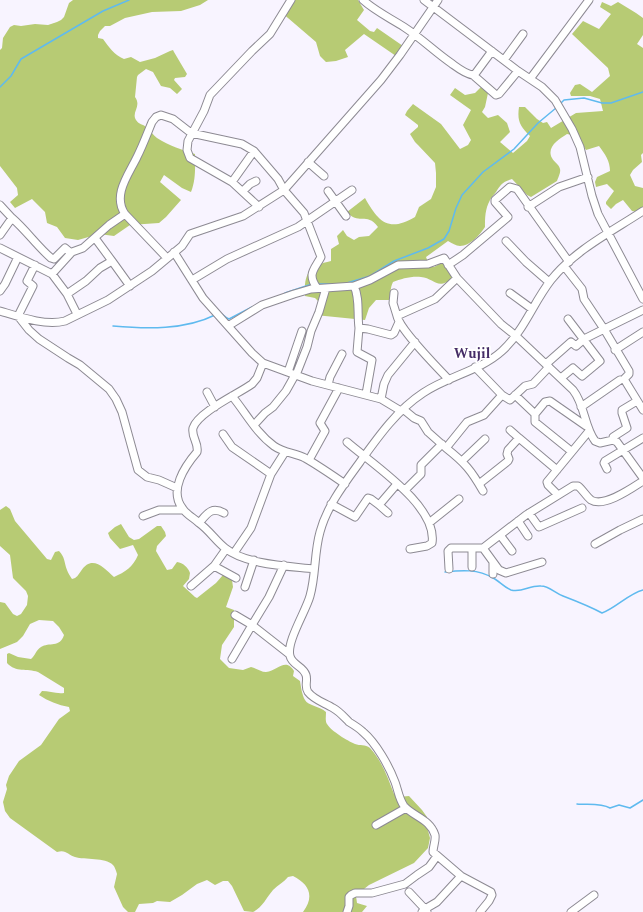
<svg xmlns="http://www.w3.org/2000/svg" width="643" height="912" font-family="Spectral,serif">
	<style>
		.forest { fill: #b7cb74 }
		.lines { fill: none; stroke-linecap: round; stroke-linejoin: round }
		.stream { stroke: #5fbaef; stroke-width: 1.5 }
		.minor-casing { stroke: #8d8a93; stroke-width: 9 }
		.minor { stroke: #fff; stroke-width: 7 }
		.labels { text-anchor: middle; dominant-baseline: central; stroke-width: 3.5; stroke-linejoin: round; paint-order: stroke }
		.quarter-label { font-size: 14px; font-weight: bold; fill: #452c66; stroke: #fff }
	</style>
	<rect width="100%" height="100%" fill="#f8f4ff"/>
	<!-- forest -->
	<path class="forest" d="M73,0H208L200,5L181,11L152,12L125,18L110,26H105L100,31L98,35V38L103,39C109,47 114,55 124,59L131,57L140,62L155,58L170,51L173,50L174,52L187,74L185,77L175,78L174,80L182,89L177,94L170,88L161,86L153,72L146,69L138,75L137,77L135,97C142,107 131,112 136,120C139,125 143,124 146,127C150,130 153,135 157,138C169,146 183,150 195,154C195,167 196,180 191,192L182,188L164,175L160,182L181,200L166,217L159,223L130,225L114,236L99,234L78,240L65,238L57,227L47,223L45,212L32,199L15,208L10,202L18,195L17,188L0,166V50L2,48L3,38L10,27L14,25L21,26L35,24L48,25L57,22L61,20L64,17L69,3Z
		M287,0H358L364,10L357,20L370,31L374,32L377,28L403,46L396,56L364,34L345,50L348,57L336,61L326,62L320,56L316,42L281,12Z
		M602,2L611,6L618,2L636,13L643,18V35L637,44L643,48V153L641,155L642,162L633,170L630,175L635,186L643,188V209L638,212L632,211L623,200L616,204L611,209L606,204V202L614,191L607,184L596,187L595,182L597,177L610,171C610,161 605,154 599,146L586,150L577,136L567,134C559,139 546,147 552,158C554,162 559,164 560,169C561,172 558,178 557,181L531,197L527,195L512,179C502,182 501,184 496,192C494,195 491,197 490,200C485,209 485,218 485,227C480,235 470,246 460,246C456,246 452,243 448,241L426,257L430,267H434L443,262L451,273L452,278C438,291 434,278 421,277C411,276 401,279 393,282C390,288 391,293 389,300H376L369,308L365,320L315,315L319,302L315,298L305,296C304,274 308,266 331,261V249L339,244L337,236L343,230L347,236L354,240L359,237L369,236L378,227C366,211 359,226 347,212L365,198C378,221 388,233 415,217L419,207L431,199L436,187V173L435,163L418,145L415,142L410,134L418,127V125L405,115L407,111L413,104L441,124L460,149L468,145L471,140L463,125L471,110L450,95L455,88L465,95L475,93L481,87L488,93L485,107L482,112L488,118L498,115L507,123L510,132L500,142L513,153L527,141L530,136C520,126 517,121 519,107H525L537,119L543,123L547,122L551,128L576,113L603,111L600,99L590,96H571L570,93L575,85L580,84L592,92L610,76L608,68L572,34L583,21L599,29L611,14L600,7Z
		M6,506L10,509L15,521L47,559L51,560L55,552L59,551C65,557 64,562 67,570C68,573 70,576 72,579C77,578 78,575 81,571C92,554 104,568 114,577C125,572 133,567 138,555L133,545L120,549L110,538L108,533L115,527L121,524L129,537L134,540L139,539L157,526H161L165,532L166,536L157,546L156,551L167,570L172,569L177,562C183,563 188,567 190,573L189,579L183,586L195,597L197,598L216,583L223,575L227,576L232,580L233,587L226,607L234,610V627L222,645L220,659L229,668L243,670L251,667C256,668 261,672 266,672C278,671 285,657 294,671L293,676L300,681C301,687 302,695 305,700C308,706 320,706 326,712C326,716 325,721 327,724C331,731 348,741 355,744C360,746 365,744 370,748C382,761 388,778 394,794L398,797L409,796L422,810L427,817V827L430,838L428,848L414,863L369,885L364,889L363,891L356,896L357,903L367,906L362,912H303C315,896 309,884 293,876L288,877C284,882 278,885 273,890C267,897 262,908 253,912L244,911L232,886L228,881H223L215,885L207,880L197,884L182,895L170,902L157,901L153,903L139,904L135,912H128L123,907L114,887L117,874C116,871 115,867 113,865C105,857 85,860 75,857C68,855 66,849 57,852L10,818L5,811L3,802L7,789L6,785L9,776L19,761L41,745L59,719L70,711L69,707C58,705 48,701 39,695L42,691C49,691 56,694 64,693V688L38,672C27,668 16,673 7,663V654L9,653L18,657L31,659C35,656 36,650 41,647C49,642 60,648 64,635L59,627L53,621L39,620L30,624L23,636L17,642L0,649V602L5,603L13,614L17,616L21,614L27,605L28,596L26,591L13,578L10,555L0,546V510Z"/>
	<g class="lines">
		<!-- stream -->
		<path class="stream" d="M0,87L11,76L21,59L103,11L129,0
			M560,104L564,100L584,98L602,103H611L643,92
			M347,283L370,276L394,261L428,248L444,239L449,231L456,208L462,195L483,172L514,149L538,123L556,108
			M318,284H332
			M285,293L312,284
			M222,314L227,318L229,319L252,307
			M113,326C147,329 185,330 215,315
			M445,572C462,570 478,569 493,578C499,581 504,587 511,590C522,593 530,585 541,586C549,586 555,593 563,596C576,601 589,606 602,613C616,608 628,594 643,590
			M577,804C588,805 601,803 610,808L619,805L630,808L643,800"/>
		<defs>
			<path id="minor" d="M363,0C375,11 390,18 404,27C421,38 435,52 451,63C458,68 465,74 473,75L475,74L492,51
				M424,0L518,71L542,87L555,100L572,129L580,147L592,196L598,214L643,299
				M504,60L523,34
				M473,75L496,95L499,94L518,71
				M530,79L589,0
				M308,162L324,176
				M232,182L254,151
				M243,191L250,184L256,181
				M328,191L346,216
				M0,205L12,218
				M259,207L232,182L190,158L187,150L188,141L204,111L210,95L252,51L270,34L291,0
				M528,207L559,187L588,177
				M0,235L12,218C26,230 37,246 51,258L54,259L65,248L71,253
				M95,238L112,261
				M506,241L526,262L549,282
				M0,248L52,274L67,294L77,314
				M174,252L203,298L252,353L263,363L312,381L381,399L401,411
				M167,258L125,214C112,195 129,174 137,157C143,145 147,134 152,122L156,117L161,115L173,119L191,133L242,144L254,151L278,179L284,190L304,213L321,257C314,270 307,274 317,288
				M35,265L27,281L33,286L18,316L29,330L39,339L68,358L80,365L109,389L116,399L122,412L138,470L147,477L159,480L177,488
				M448,265L463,255L508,217L495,202V200L510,187L517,189L569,262
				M564,266L582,289L584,299L604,329L629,371V374L624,379L643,410
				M52,274L72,252L83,248L109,225L125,214
				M192,280L227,259L298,227L352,190
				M354,286C360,298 357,314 359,328
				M0,291L5,284L18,257
				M394,293L393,303L397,316
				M510,293L532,309
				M67,294L86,281L100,268L112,261L130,286
				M0,311C20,317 45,326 65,321L108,300L152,271L182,246L190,234L243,216L284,190L381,80L400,55L438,0
				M228,326L262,305L294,294L311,289L354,286L370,280L398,265L428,264L444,258L457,278
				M615,350L643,332
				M263,363L257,378L252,384C238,394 198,412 193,428C191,437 199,443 197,452C185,466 168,491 183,509C187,515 194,518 199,523C209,530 216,541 225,548C246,565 288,566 314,569
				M546,364L571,342L576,346L584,339L643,310
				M288,372L302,331
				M296,375L307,347L311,331L319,312L326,288
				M561,378L573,368L582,376L600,361L568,319
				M449,380C437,367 400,330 397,316L435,299L457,278L501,324L516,336L573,390C585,405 584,426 595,441L600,443L613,440L617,442L643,478
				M328,385L330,377L342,354
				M207,392L215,407
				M366,394L372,360L357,352L359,328L368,329L391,335L394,333L399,322
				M502,395L510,400L525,386L533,384L549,367
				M515,395L535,414L545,402L550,401L586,426
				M232,396C246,413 256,433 274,446C284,453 295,453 305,458C319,466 332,475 345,484
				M381,399L384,384L388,375L415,342
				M581,407L620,380
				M403,409L414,418L421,421L428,432L446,448L467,422L484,415L502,395L475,367
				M535,414V422L571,451
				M254,425L265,413L273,407L286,391L295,375
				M510,430L519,438
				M223,434L232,447L271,474L285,452
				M613,440V437L627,428L622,413V410L637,401
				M347,442C372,464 438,506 432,543L427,546L410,549
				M446,448C465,463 471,470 483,491
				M309,460L325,431L320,423L339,388
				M462,461L485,439
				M607,469L604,463L605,461L643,438
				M479,484L508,461L509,459L507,454L508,450L519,438L557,470
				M405,490L421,474V465L442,444
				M558,495L548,485L547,482L589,431
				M331,504L355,517L368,498L371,499L379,505L397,484
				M379,505L388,513
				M529,513L539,527L582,508
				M143,516L159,510H183
				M518,521L528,536
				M199,523C207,514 211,506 224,513
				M429,523L459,499
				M500,535L512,551
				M595,544L620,530L643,519
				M234,553L251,528L271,474
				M493,562V574
				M542,562L506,573L499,570L483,548L526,515L573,486H578C583,490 586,496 591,500C604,508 632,488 643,481
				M284,565L269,597L252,625L289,654
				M214,566L236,578
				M472,567V548
				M449,569L448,551L451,548H483
				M191,586L214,566L226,549
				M245,587L254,560
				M232,659L252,625L235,615
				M376,825L406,808
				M461,876L491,892L492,895L489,901L480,912
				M409,892L425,909L422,912
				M347,912L349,906V897L351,895L355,893H372L405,884L417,875L429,867L437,856
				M427,912L425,909L437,902L461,876L433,852C433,846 436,841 435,835C430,819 414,817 404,806C399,799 398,790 395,782C389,766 376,743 363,732C359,728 354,725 349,722C344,717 339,711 333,708C325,703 314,700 308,692C304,686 308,681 306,675C303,666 292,665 290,656C286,642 306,611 310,596C316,575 314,553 320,532C327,506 344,484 360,462C378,437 397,410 423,393C448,376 480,371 502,351C524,331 533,303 551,280C575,250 611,232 643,211
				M571,912L594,895"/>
		</defs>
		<!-- minor casing -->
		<use href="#minor" class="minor-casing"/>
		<!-- minor -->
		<use href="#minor" class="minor"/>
	</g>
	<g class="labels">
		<!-- quarter labels -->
		<g class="quarter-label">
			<text x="472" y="353">Wujil</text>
		</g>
	</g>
</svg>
